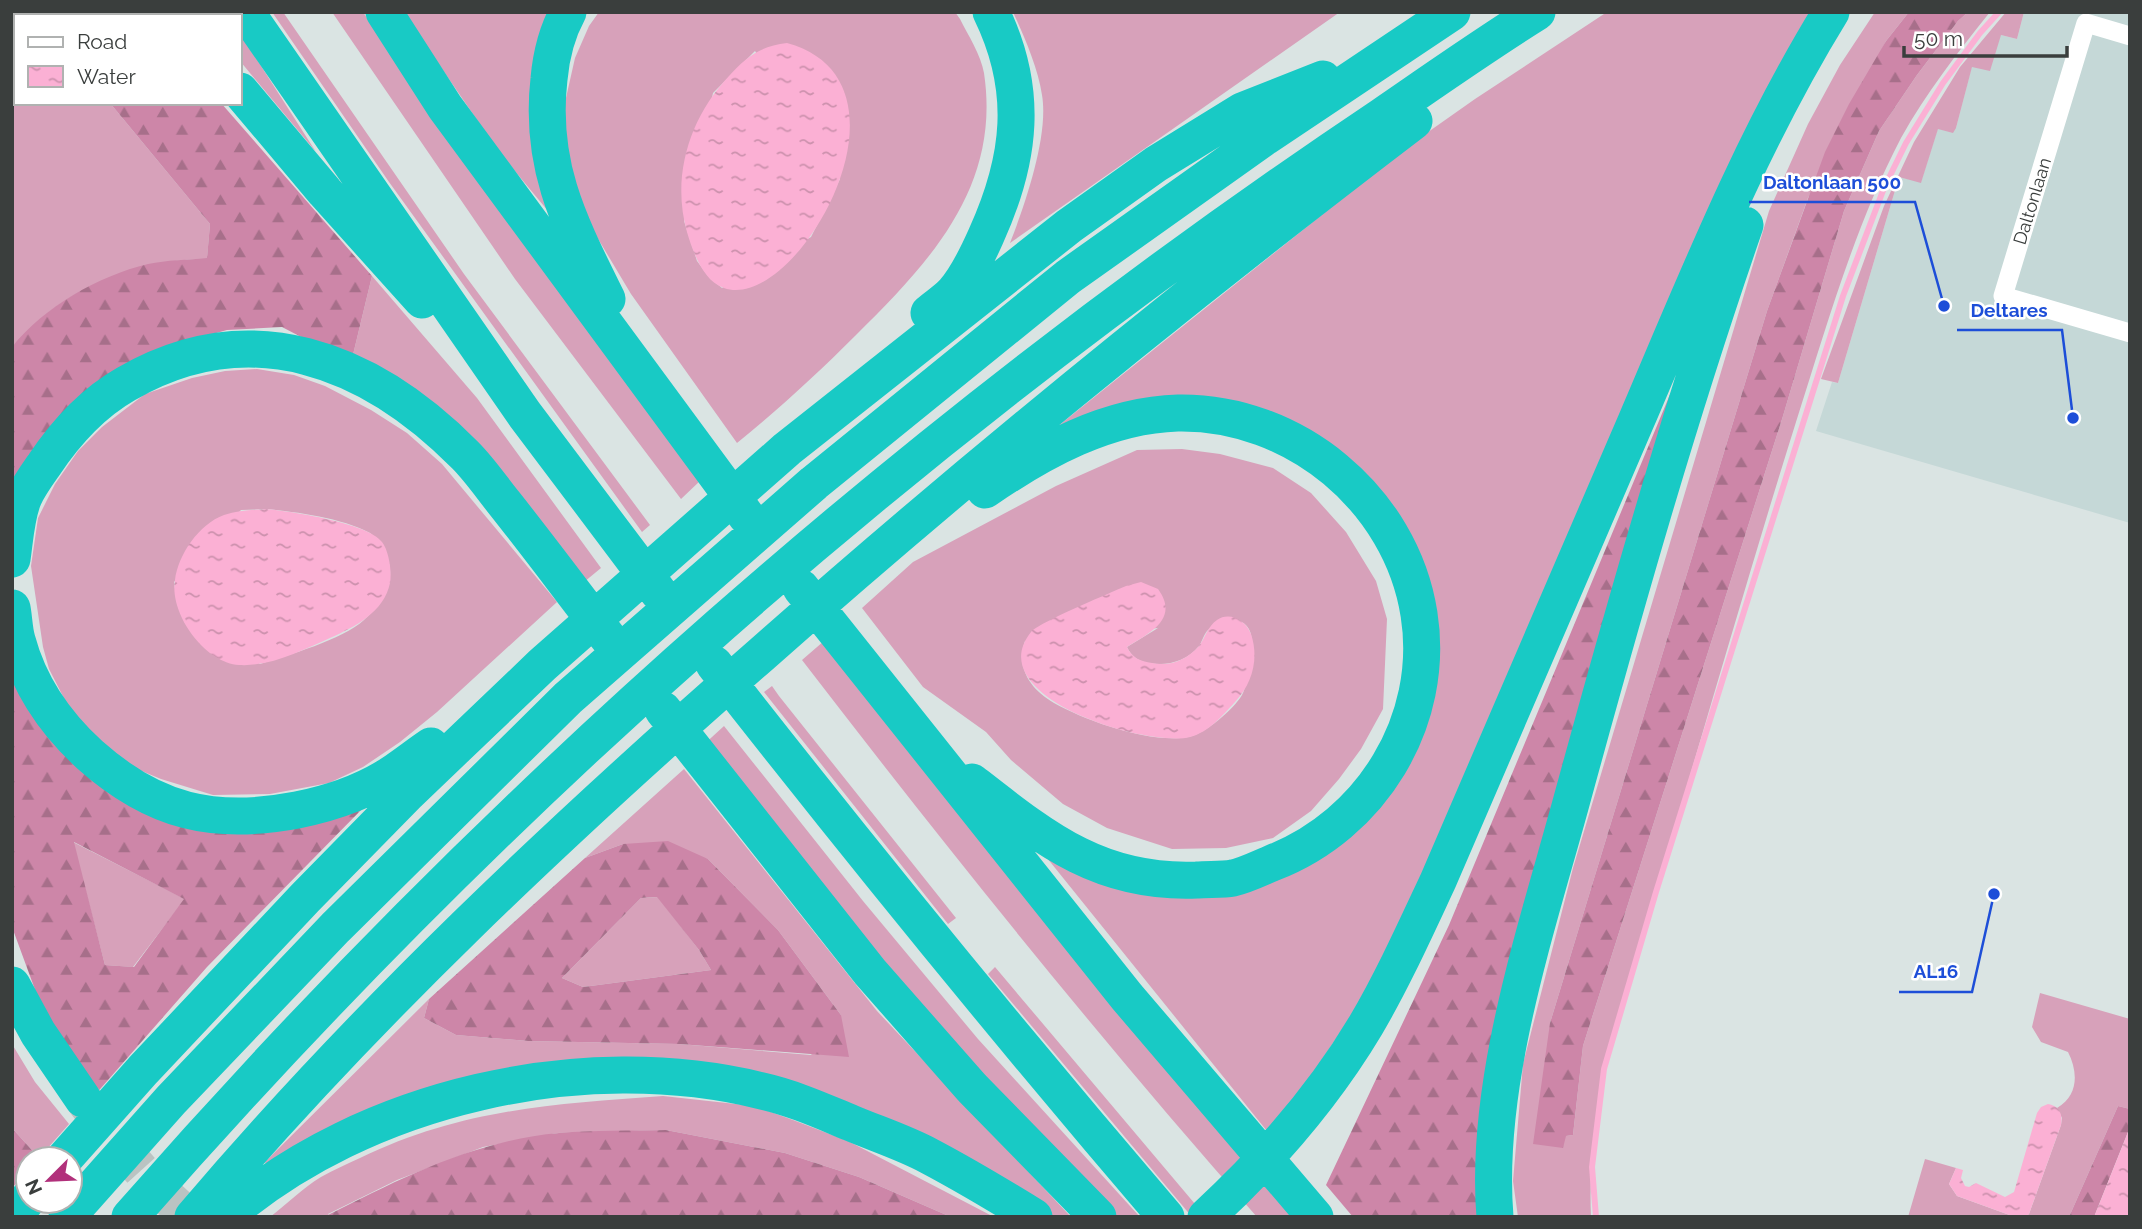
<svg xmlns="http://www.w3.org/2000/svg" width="2142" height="1229" font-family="Raleway,sans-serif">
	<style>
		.built { fill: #c5d8d7 }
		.grass { fill: #d7a1ba; fill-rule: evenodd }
		.forest { fill: url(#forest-firs); fill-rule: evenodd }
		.water { fill: url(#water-ripples) }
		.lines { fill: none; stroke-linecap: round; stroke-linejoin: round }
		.stream { stroke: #fbb0d4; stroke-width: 6 }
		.highway-tunnel { stroke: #bac3c2; stroke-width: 37; stroke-dasharray: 37 18; stroke-linecap: butt }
		.street { stroke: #fff; stroke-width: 19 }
		.highway { stroke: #18cac5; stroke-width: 37 }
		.labels { text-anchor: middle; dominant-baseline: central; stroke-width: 5; stroke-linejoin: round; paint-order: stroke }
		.street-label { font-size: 18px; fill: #3a3e3d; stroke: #fff }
		.leader { fill: none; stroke: #1d4ed8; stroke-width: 2.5 }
		.callout-dot { fill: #1d4ed8; stroke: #fff; stroke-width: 2.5 }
		.callout-label { font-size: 19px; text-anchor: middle; font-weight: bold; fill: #1d4ed8; stroke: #fff; stroke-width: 5; stroke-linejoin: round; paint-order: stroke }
	</style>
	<defs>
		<pattern id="forest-firs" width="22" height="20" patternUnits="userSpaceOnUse" patternTransform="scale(1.75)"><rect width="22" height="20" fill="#cd86a8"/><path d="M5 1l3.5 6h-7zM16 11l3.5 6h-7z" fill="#a76f8a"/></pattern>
		<pattern id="water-ripples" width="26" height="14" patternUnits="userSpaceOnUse" patternTransform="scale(1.75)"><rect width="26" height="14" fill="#fbb0d4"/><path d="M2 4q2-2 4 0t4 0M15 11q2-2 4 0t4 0" fill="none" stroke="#cc91ad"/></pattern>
	</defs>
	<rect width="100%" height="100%" fill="#dae4e3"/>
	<!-- built -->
	<path class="built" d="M2024,12H2130V523L1816,431L1832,382L1838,383L1899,177L1921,182L1938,128H1956L1972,66L2001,35L2017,39Z"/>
	<!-- grass -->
	<path class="grass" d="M12,12H34L37,16H16V103H110L210,224L207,259C153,259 101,276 57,306C41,317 26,334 12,347Z
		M272,12H283L464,274L650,525L642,532L389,182Z
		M332,12H363L406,76L701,480L681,499L515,279Z
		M403,12H560L553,217L499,152Z
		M599,12H955L960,19C968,35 981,55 984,73C1001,186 931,261 856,335C817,374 780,408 737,443L631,294L594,232L575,191L561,120L575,58L589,26ZM755,51L840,179L811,237L722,288L709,277L697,261L684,221L713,93Z
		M1013,12H1340L1010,243C1025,205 1049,135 1042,95C1038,68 1024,36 1013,12Z
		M1607,12H1812L1428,869L1363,998L1271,1136L1043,853L1099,877L1315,855L1421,709L1386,512L1235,413L1022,455L1404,149L1475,99Z
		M1875,12H1909L1886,41L1808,198L1767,311L1550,1023L1566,1136L1573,1135L1583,1046L1783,416L1844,211L1879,131L1917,75L1958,21L1968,12H1990C1958,52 1926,93 1901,138C1854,228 1827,325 1796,422C1759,540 1724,660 1689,779C1677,818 1667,858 1654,896C1621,1000 1586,1106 1591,1217H1518L1513,1181L1523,1064L1573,868L1769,211L1808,124L1840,65Z
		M2006,12H2024L2017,39L2001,35L1990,71L1972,67L1956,128L1953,133L1938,129L1921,183L1899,177L1838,383L1821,379L1884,206L1914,142L1960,67Z
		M240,33L316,152L240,61Z
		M372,276L477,398L601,568L578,587L351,363Z
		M257,369L294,375L325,386L371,410L407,433L442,464L557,602L437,712L400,742L363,767L329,783L270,794L213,795L161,779L132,767L108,748L71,712L49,669L43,647L31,566L38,518L55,484L78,451L102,427L145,394L192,378L225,371ZM266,509C297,512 342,518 370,533C376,537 379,544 383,550C400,576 384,601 364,620C342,640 288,655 260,664L185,623L177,603L174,582L241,510Z
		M1182,449L1220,454L1273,468L1311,493L1346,532L1376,581L1387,619L1383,709L1361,749L1339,779L1311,811L1273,838L1226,848L1172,849L1107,828L1063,804L1011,760L986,732L923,687L862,608L913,562L1056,486L1137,450ZM1224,617C1259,620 1253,643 1248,669C1247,677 1246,688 1242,695C1233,710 1205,734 1188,737C1151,744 1086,721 1054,703C1030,689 1016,668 1025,641L1158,628L1127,647C1131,656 1138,661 1148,663C1167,666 1186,662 1199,646C1202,642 1203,636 1207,631C1212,626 1219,621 1224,617Z
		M824,641L1292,1217H1257C1098,1037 948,850 802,660Z
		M772,686L779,696L956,918L948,924L764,692Z
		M724,726L863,901L978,1039L1140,1217H1110L1058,1167L700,748Z
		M684,769L877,1011L1071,1217H1053L964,1161L611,1064L270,1171L265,1162L429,999L424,1018L456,1035L528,1041L679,1044L811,1055L841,1015L778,930L708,859L623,844L585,858Z
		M73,842L185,899L133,967L105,965Z
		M658,897L699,950L711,970L583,987L562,978L641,898Z
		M995,967L1206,1217H1192L988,974Z
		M2040,993L2130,1019V1109L2118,1106L2069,1217H2025L2029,1214L2061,1125L2062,1118L2057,1108C2079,1095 2078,1072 2068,1052L2041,1042L2032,1027Z
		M12,1044L35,1082L69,1124L39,1158L12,1128Z
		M663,1096L754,1106L793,1120L848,1141L994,1217H951L859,1177L785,1153L666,1130L557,1133L483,1147L397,1180L328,1214L330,1217H270C287,1204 303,1188 321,1177C333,1170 347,1164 360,1158C462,1109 552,1104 663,1096Z
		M1925,1159L1956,1168L1949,1184L1957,1196L2015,1217H1908Z"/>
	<!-- forest -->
	<path class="forest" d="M1909,12H1968L1958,21L1917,75L1879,131L1844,211L1783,416L1583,1046L1573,1135L1566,1136L1563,1148L1533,1144L1550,1023L1767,311L1825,152L1849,104L1886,41Z
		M110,103H221L372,276L351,363L282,327L227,330L156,350L12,510V347C44,307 98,276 148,264C167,260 187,260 207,258L210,224Z
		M1671,392L1500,1054L1489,1217H1353L1326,1185L1449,925Z
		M12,660L119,794L364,807L207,967L94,1096L51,1033L12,927ZM74,842L184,899L134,967L105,965Z
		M668,841L708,859L778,930L841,1015L849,1057L679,1044L528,1041L456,1035L424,1018L429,999L585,858L623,844ZM657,897L699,950L711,970L583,987L562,978L641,898Z
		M2118,1106L2130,1109V1127L2094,1217H2069Z
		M12,1128L39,1158L28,1159V1170L12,1188Z
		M666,1130L785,1153L859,1177L951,1217H330L328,1215C401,1178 476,1140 559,1133C594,1130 630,1131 666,1130Z"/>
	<!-- water -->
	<path class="water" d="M787,43C929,82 796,314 724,288C703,281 693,252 687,232C671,176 690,117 729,76C746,57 761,46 787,43Z
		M266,509C289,511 368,523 382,542C389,551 392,572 390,583C384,612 355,627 330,638C303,650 270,667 239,665C205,663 169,614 175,580C178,555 199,524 224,515C238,510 252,510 266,509Z
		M1141,582L1158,589C1180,619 1149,633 1127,647C1132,658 1140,661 1152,663C1169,667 1187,660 1199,646C1205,638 1208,626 1217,620C1229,611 1246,620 1251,634C1259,658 1253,683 1235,702C1222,716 1209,732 1190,737C1147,748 979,697 1031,632C1038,623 1110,593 1126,586Z
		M2048,1104C2059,1106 2063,1113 2061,1125L2029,1214L2025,1217H2015L1957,1196L1949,1184L1956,1168L1963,1170L1961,1178L1965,1186L1969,1187L1976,1183L2005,1197L2014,1192L2037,1113L2041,1107Z
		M2130,1127V1217H2094Z"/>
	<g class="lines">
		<!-- stream -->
		<path class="stream" d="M1596,1217L1592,1167L1604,1069L1656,892L1843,296L1884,188L1906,143L1943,83L1980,33L1999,12"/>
		<!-- highway-tunnel -->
		<path class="highway-tunnel" d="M83,1099C115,1141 149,1184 190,1217"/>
		<!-- street -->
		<path class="street" d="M2130,36L2086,23L2003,296L2130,333"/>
		<!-- highway -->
		<path class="highway" d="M174,12L177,16
			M246,12L525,415L659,593
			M384,12L445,107L747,517
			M568,12C557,32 551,57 549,79C539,166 570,224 607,299
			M240,91L325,192L422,300
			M929,313C937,306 947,300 954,292C967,277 978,254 986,236C1021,159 1029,90 991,12
			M12,559C15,539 16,515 24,497C29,486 37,475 44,465C66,432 91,404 126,384C250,312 370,359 465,455C480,470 492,488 505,504C540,548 574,594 609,639
			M801,588L1127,997L1315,1217
			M12,608C14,618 14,630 17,640C29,685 56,724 90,755C154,812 214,826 297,810C332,803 367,791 396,771C408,763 419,754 431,746
			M714,664C861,852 1011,1036 1166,1217
			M663,710L870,972L972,1088L1098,1217
			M972,782C1045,839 1100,884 1197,880C1208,879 1222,880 1233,878C1246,875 1260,868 1272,863C1371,825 1436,721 1419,614C1401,499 1294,411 1178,413C1107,415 1042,451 985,490
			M12,985L38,1033L83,1099
			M64,1159L143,1070L305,898L408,793L542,665L787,449L1069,226L1156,164L1242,111L1323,79
			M13,1217L28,1199
			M67,1217L171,1100L335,928L568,698L814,483L1068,277L1265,137L1452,12
			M130,1217C497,797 919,426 1382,116C1433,81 1484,45 1537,12
			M193,1217C365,1014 562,829 762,654C972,468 1191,291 1414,121
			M225,1217C365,1096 584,1047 762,1091C793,1098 822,1111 851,1123C877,1134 905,1143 929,1156C965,1175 1000,1196 1034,1217
			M1206,1217C1268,1160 1323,1097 1366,1025C1393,979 1415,930 1438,881C1505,727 1572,573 1637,419C1696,281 1752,140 1831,12
			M1495,1217C1484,1084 1536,931 1571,803C1624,609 1679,415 1745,225"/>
	</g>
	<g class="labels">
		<!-- street labels -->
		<g class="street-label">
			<text transform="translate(2032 201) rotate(-73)">Daltonlaan</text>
		</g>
	</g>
	<!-- callouts -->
	<path class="leader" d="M1944 306L1915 202H1749M2073 418L2062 330H1957M1994 894L1972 992H1899"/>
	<g class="callout-dot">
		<circle cx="1944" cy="306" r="7"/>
		<circle cx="2073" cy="418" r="7"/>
		<circle cx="1994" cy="894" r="7"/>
	</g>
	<g class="callout-label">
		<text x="1832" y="189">Daltonlaan 500</text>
		<text x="2009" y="317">Deltares</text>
		<text x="1936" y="978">AL16</text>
	</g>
	<!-- border -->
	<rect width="2142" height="1229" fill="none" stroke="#3a3e3d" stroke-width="28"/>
	<!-- legend -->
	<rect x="14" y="14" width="228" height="91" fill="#ffffff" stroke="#b0b2b1" stroke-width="2"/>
	<rect x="28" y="37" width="35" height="10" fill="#ffffff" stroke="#b0b2b1" stroke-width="2"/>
	<text x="77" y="49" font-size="21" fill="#3a3e3d">Road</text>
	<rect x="28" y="66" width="35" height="21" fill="url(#water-ripples)" stroke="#b0b2b1" stroke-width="2"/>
	<text x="77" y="84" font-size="21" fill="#3a3e3d">Water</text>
	<!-- north arrow -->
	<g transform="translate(49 1180) rotate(246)"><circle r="33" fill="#ffffff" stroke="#b0b2b1" stroke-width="2"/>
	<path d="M0-5L12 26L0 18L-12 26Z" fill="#b1307b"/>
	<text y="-10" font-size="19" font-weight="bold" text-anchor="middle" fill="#3a3e3d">N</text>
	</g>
	<!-- scale -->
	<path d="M1904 46v10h163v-10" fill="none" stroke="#3a3e3d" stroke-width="3.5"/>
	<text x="1914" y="46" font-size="21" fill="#3a3e3d" stroke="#ffffff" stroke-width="5" paint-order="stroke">50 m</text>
</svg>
